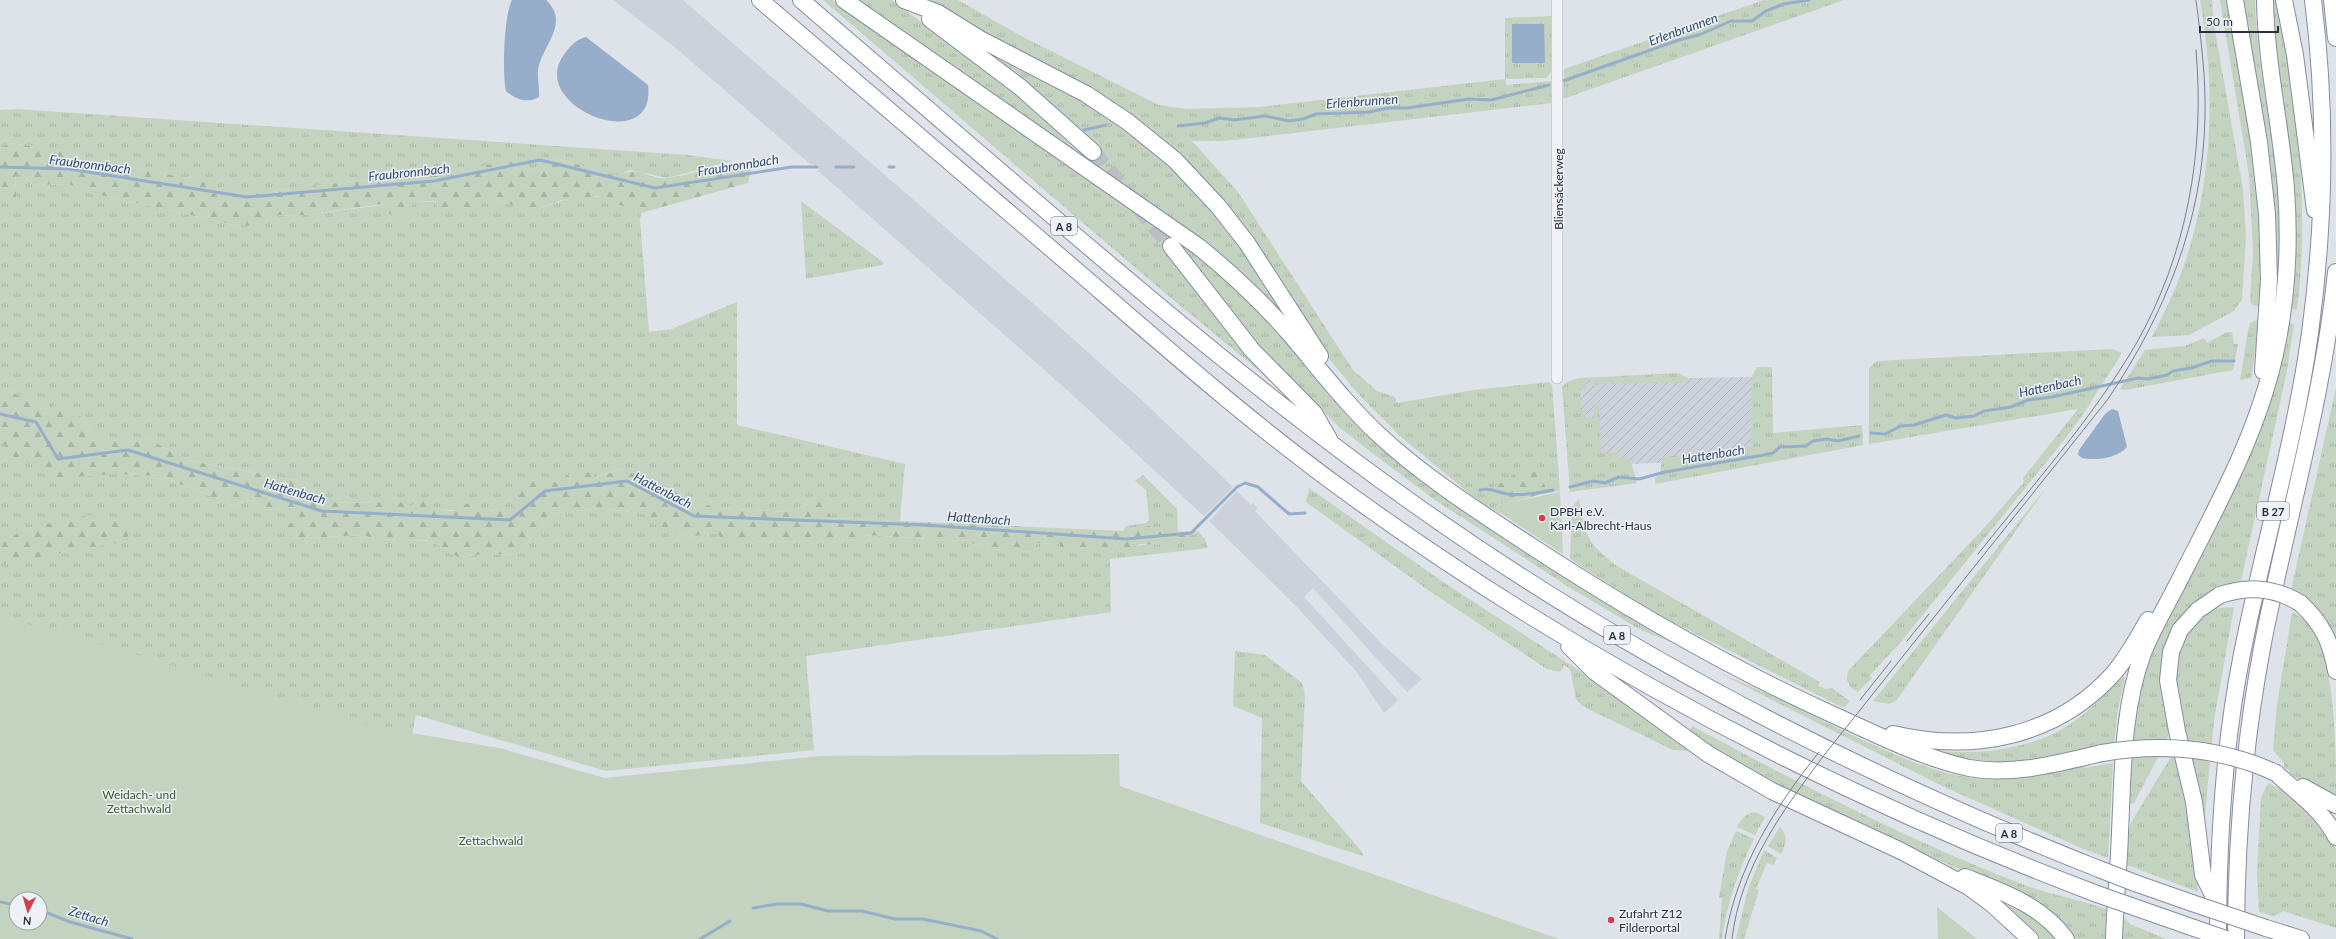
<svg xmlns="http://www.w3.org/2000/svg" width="2336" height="939" font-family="Lato,sans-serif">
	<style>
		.built { fill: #ccd1db }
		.industrial { fill: url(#industrial-furrows) }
		.grass { fill: url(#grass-tufts) }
		.forest { fill: url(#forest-firs) }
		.park { fill: #c3d3bf; fill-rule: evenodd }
		.water { fill: #97aecb }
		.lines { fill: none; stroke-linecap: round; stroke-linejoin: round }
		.stream { stroke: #97aecb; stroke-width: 3 }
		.highway-tunnel { stroke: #b9bec7; stroke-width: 16; stroke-dasharray: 16 8; stroke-linecap: butt }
		.minor-casing { stroke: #a3a9b3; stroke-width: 12 }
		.highway-casing { stroke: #858ea0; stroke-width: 18 }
		.minor { stroke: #f1f3f7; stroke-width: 11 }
		.highway { stroke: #fff; stroke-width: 16 }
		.tram { stroke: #778093; stroke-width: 1 }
		.highway-bridge-casing { stroke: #858ea0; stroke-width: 18; stroke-linecap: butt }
		.highway-bridge { stroke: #fff; stroke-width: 16 }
		.poi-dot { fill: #d53c4d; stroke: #eef1f6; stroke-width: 1.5 }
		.labels { text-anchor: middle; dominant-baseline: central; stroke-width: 3; stroke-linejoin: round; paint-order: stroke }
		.shield { fill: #eef1f6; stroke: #636977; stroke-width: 1 }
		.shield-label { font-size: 11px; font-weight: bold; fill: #272f40 }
		.street-label { font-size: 12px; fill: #272f40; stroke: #eef1f6 }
		.poi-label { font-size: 12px; fill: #272f40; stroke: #eef1f6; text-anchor: start }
		.park-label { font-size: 12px; fill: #395d33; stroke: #eef1f6 }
		.water-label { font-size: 13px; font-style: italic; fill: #2f4c76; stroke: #eef1f6 }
	</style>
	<defs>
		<pattern id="industrial-furrows" width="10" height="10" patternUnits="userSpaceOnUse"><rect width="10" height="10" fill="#ccd1db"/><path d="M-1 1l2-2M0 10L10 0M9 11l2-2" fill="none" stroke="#afb4bd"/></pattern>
		<pattern id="grass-tufts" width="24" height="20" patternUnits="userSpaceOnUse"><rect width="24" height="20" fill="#c3d3bf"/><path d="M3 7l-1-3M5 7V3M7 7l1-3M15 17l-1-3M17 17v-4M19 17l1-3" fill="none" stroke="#a8b5a5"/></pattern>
		<pattern id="forest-firs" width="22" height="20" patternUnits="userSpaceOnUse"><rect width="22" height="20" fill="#c3d3bf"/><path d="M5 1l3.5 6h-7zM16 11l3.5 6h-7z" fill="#a8b5a5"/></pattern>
	</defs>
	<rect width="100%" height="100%" fill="#dee2e9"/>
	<!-- built -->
	<path class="built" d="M613,0H683L1036,306L1147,405L1233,487L1204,516L1065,388L817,170H820L813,164H810L677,49Z
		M1237,491L1251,505L1253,503L1258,508L1255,511L1384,646L1422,679L1407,692L1313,588L1304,597L1398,700L1384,713L1356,671L1295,605L1209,521Z"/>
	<!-- industrial -->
	<path class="industrial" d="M1679,374L1689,378L1753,377L1765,445L1698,461L1568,467L1566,384L1587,379Z"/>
	<!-- grass -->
	<path class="grass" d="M823,0H832L1190,248L1235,286L1267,319L1344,412L1396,461L1679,644L1678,645L1639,629L1572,589L1435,500L1379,458L1340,428L1260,348L1183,248L1178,246L1163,248L1223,325L1264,371L1263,374L1159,288Z
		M854,0H892L1022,99L1076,150C1084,152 1093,152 1100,146L1037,91L978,47L980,45L1115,119L1174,166L1236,238L1285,315L1283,317L1251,281L1172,218Z
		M925,0H958L1021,36L1159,105L1186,109L1259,107L1505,79V18L1552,16V71L1546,78L1506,79V85L1553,81L1552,103L1224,141H1192L1238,192L1353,370L1377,391L1395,397L1397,403L1474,390L1549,382L1552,385L1560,491L1547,493L1537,461L1494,487L1502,504L1497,505L1499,513L1477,500L1400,436L1360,396L1322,350L1173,150Z
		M1764,0H1844L1563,99L1564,69Z
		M2200,0H2212L2214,25L2243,189L2246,237L2242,300L2234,311L2189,335L2152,337C2163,315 2175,292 2183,268C2213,182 2216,88 2200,0Z
		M2220,0H2229L2256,162L2263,287L2260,293L2259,307L2251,304L2250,299L2253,252L2249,175Z
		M2241,0H2255C2256,57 2269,112 2276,169C2282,212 2280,256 2276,299H2274L2270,188L2273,187L2248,28Z
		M2270,0H2275L2282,31H2286C2298,124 2309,216 2297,310L2289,308Z
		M17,109L688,155L732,161L667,178L630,170L617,176L554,158L544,166L524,170L468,169L469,179L450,182L443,172L397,175L240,196L216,191L211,183L113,163L85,164L74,153L11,143L0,148V110Z
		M15,175H23L33,185L69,184L91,193L230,224L253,226L276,215L296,216L414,201L471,203L489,195L529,213C549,205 576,193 598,197C613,199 628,207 641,213L640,220L649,332L672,329L737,302V425L905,464L900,521L832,518L823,503L814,501L792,512L715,508L622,469L594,478L570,474L516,506L483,512L432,509L430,498L408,507L394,498L383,503L323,502L305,482L191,461L144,437L98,444L94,439L86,420L42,409L8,390L0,389V197L17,204Z
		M801,201L883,262V265L806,279Z
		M2258,319V337L2251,378L2240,380L2248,331L2250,323Z
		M2289,323L2294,324L2287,371L2241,581L2232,584L2181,619L2170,727L2167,740L2134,803L2129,804L2134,721L2144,670L2159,635L2230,497L2252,449Z
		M2227,332H2232L2234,344H2238L2233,370L2125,390L2120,389L2145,350L2185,346L2204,338L2207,343Z
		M2112,349L2122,353L2087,408L2084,409H2087L2065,439L1900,643L1870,675L1872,678L1858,692L1851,688L1847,680L1848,671L1985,527L2024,482L2023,478L2078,409L1869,444V368L1876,361Z
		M1757,367H1772L1773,433L1862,425L1863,445L1655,484V478L1660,475L1662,457L1722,452L1751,446L1752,376Z
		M1679,373L1689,380H1683L1682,383L1599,384V386H1594V380H1586V389H1580L1581,410H1586V418H1594L1595,402H1599L1601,453H1617L1618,458H1630L1637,483L1570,492L1562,387L1567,382L1579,378Z
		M2336,388V649C2326,630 2313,597 2291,590Z
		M0,443L10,449L14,462H38L114,474L159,476L233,505L253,500L265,510L293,507L302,518L286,539L364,535L374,539L431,541L459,557L484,554L516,555L552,514L601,508L646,514L657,526L689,537L717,533L723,542L849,541L863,535L966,541L990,549L1036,552L1038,543L1060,544V552L1156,544L1195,534L1198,531L1205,539L1208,548L1110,559L1111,612L806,656L814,750L606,771L416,715L412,736L0,871V563L128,541V522L32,527L0,542Z
		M1143,475L1177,509L1178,532H1159L1154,529L1123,531L1126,526L1146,523L1149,520L1146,490L1135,481Z
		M1309,488L1443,582L1583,673L1692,751L1673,750L1582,706L1576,699L1570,669L1564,665L1560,672L1547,669L1428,590L1306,502Z
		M2046,488L1896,701L1889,704L1873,701Z
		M1579,499C1586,537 1585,541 1617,566L1820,682L1818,686L1826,689L1832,688L1850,701L1844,708L1656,614L1570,559L1572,507Z
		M2234,607L2214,720L2205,815L2201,814C2190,765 2147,634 2213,610C2219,607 2227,608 2234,607Z
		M2292,612C2300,617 2308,621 2313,629C2336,668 2336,752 2336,799L2288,773L2290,771L2284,767V763L2273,750L2277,705Z
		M1235,651L1265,655L1302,683L1305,695L1301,781L1363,853V856L1260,823L1262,718L1233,706Z
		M1719,673C1770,693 1817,719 1867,742C1905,759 1943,777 1985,779C2019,781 2051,774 2084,766L2085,768L2113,763L2108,858L2081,848L1940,785Z
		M2123,676L2125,678L2118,709L2114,744L2018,765L1976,764L1921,749C1970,756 2031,752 2073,722C2092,709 2107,692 2123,676Z
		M1692,726C1798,783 1906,839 2019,883C2047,894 2078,899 2106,909L2105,939H2073L1965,872L1800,796L1732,760L1689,732Z
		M2175,750L2193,824L2198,892L2125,864L2127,835L2132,821Z
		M2268,783L2301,800L2325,830L2336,849V928L2283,911L2274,916L2259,912L2257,873L2261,797Z
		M1755,812L1765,817L1755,835L1737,827C1742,818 1745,814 1755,812Z
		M1780,827C1789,837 1786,843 1781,854L1768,846Z
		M1736,831L1754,839C1738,872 1727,903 1722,939H1719L1722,898H1719L1727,851Z
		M1764,850L1777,858L1774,865L1767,863L1756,889L1759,890L1744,939H1736L1748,889Z
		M1989,895L2019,906L2060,939H2039L2019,917Z
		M2123,917L2130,924L2166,939H2122Z"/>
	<!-- forest -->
	<path class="forest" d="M11,143L74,153L85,164L113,163L211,183L217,191L240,196L397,175L443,172L450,182L468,179V169L513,160L524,170L544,166L554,158L617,176C642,164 646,180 667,178C695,175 720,161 749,162L752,167L748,183L641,213L597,196L561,200L529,213L489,195L472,203L468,212L437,207L436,201H415L403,218L384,212L383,204L296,216L277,215L253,226L230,224L91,193L69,184L33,185L23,175L15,176L17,205L0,197V148Z
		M0,389L8,390L42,409L61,404L86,420L94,439L98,444L105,437H144L191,461L305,482L323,502L383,503L394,498L408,507L430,498L433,509L453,511L458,503L478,505L483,512L516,506L523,483L541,479L549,485L570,474L593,472L595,478L622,469L715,508L792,512L814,501L823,503L832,518L1122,531L1149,526L1159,532L1198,531L1184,539L1156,545L1140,544L1118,552H1060V544L1038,543L1036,552L990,549L966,541L864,535L849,541L723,542L717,533L689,537L657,526L646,514L601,508L552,514L516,555L484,554L458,557L431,541L374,539L364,535L286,539L282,528L301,518L293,507L265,510L253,500L233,505L159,476L114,474L47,479L38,462H14L10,449L0,443Z
		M1537,460L1547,493L1502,504L1494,487Z
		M90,515L128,522V541L0,564V542L32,527Z"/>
	<!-- park -->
	<path class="park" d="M1560,492L1563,554L1499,512L1497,505Z
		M0,618L65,633L376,727L499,748L605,778L821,756L1119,754L1120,786L1559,939H0ZM16,899H40V923H16Z
		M1937,907L1977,939H1938Z"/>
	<!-- water -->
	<path class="water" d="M512,0H546C569,22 546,42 539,65C536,76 540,86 539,97C528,104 515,99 506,91C502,75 504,14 512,0Z
		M1512,24H1544L1545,63H1512Z
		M586,37L648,85C657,158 528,107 563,56C570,46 575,40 586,37Z
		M2112,409L2118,411L2127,447C2118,458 2095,461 2082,458L2078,455L2079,450L2105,414Z"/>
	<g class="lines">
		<!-- stream -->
		<path class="stream" d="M1563,81L1679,40L1699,35L1731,21H1752L1766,11L1784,4L1809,0
			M1178,126L1205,123L1219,118L1234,120L1265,116L1289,121L1303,119L1316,114L1369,112L1388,108H1407L1469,99L1491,100L1549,85
			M1084,130L1106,125
			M0,167L69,169L247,197L434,181L540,160L655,188L792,167H817
			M836,167H854
			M889,167H894
			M0,414L36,422L58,459L128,450L322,511L510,520L545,491L627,481L694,516L925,525L1126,539L1191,533L1237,487L1245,483L1258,487L1289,514L1305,513
			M1871,433L1885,434L1901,426L1914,425L1946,415L1956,418L1974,416L1984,411L2011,407L2028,400L2052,397L2138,378L2148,379L2167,375L2173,371L2191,368L2212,361H2234
			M1570,487L1593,481L1605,483L1619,477L1639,479L1665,472L1758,456L1773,453L1780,447L1806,446L1813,441L1827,439L1838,441L1859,436
			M1480,490C1491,487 1498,493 1509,494C1524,496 1539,493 1553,490
			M0,902L16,905
			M753,908L777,904H801L828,911H862L895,919H923L981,931L997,939
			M40,910L70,922L132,939
			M700,939L730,921"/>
		<!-- highway-tunnel -->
		<path class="highway-tunnel" d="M1093,152L1171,246"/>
		<defs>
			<path id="minor" d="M1557,0V378"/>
			<path id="highway" d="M760,0C865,90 971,180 1076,270C1164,346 1252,424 1346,492C1577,660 1830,793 2097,894
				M801,0C877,66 953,131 1029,196C1153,302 1277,407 1411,502C1623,653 1856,773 2099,869
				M844,0L1199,247C1231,273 1261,301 1289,333C1318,367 1345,403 1378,434C1424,477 1478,511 1531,546C1629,610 1731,669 1838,717C1880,736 1923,758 1969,768C2014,776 2059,763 2102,753
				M904,0L938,13L980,39L1086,94L1128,122L1175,160L1218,206L1247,243L1320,356
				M2235,0L2259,142L2267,214L2269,280L2263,371
				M2284,0L2295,55L2315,210
				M2332,0L2336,38
				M930,19L1020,87L1093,152
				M1171,246L1252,350L1314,413L1329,439
				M2300,603C2322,623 2331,642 2336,671
				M1569,646L1595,672L1708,754L1772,791L1901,851L1969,887L1992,904L2030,939
				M1893,734C1973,753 2056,737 2113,674C2127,658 2137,639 2148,620
				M2276,773C2298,794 2322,809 2336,837
				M2303,787L2336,805
				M1965,877C2003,892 2041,905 2066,939
				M2135,883L2192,903
				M2217,903L2203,875L2194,802L2177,731L2168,680L2171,652L2180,630L2198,610L2220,595
				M2134,907L2194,928
				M2266,928L2301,939
				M2114,939C2115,903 2119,867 2120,832C2123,772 2122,710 2143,653C2153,628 2168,603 2180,579C2217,506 2257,435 2275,354C2287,300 2290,244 2286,189C2281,126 2266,64 2265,0
				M2218,939C2218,844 2223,748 2242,654C2263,547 2295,441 2310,333C2325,222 2327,111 2313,0
				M2236,939C2236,841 2244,745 2262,648C2286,522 2323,400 2336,272"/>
		</defs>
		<!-- minor casing -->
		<use href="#minor" class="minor-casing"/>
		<!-- highway casing -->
		<use href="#highway" class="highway-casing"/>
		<!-- minor -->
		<use href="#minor" class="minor"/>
		<!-- highway -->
		<use href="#highway" class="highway"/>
		<!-- tram -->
		<path class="tram" d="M1978,554C2032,486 2092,419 2136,344C2187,254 2205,152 2196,50
			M1907,641L1929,614
			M1860,700L1891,661
			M1725,939C1737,866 1774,809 1819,752
			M1732,939C1740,868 1783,810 1825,754L2108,399C2165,314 2203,221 2205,117C2206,78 2201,39 2196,0"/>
		<defs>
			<path id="highway-bridge" d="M2220,595C2249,586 2273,587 2300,603
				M2102,753C2162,743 2222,748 2276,773
				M2099,869L2135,883
				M2097,894L2134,907
				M2192,903L2266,928
				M2194,928L2226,939"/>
		</defs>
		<!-- highway-bridge casing -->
		<use href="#highway-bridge" class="highway-bridge-casing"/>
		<!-- highway-bridge -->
		<use href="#highway-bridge" class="highway-bridge"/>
	</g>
	<!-- markers -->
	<g class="poi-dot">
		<circle cx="1542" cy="518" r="4"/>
		<circle cx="1611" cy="920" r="4"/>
	</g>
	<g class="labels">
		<!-- shield labels -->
		<g class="shield">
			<rect x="1051" y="217" width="26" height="18" rx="3"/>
			<rect x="2257" y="502" width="32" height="18" rx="3"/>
			<rect x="1604" y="626" width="26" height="18" rx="3"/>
			<rect x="1996" y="824" width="26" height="18" rx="3"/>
		</g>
		<g class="shield-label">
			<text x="1064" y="226">A 8</text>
			<text x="2273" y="511">B 27</text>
			<text x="1617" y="635">A 8</text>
			<text x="2009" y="833">A 8</text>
		</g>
		<!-- street labels -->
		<g class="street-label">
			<text transform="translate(1558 189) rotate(-90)">Bliensäckerweg</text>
		</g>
		<!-- poi labels -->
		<g class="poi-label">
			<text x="1550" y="511">DPBH e.V.<tspan x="1550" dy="14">Karl-Albrecht-Haus</tspan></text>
			<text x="1619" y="913">Zufahrt Z12<tspan x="1619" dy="14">Filderportal</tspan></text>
		</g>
		<!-- park labels -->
		<g class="park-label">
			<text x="139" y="794">Weidach- und<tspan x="139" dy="14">Zettachwald</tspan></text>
			<text x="491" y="840">Zettachwald</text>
		</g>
		<!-- water labels -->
		<g class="water-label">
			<text transform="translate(1683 29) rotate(-20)">Erlenbrunnen</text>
			<text transform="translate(1362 101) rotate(-4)">Erlenbrunnen</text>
			<text transform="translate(90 164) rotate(7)">Fraubronnbach</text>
			<text transform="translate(738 165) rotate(-9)">Fraubronnbach</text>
			<text transform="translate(409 172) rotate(-6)">Fraubronnbach</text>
			<text transform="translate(2050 386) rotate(-12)">Hattenbach</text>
			<text transform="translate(1713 454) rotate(-9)">Hattenbach</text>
			<text transform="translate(663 490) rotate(27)">Hattenbach</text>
			<text transform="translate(295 491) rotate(16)">Hattenbach</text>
			<text transform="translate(979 518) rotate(4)">Hattenbach</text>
			<text transform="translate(89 916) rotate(17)">Zettach</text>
		</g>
	</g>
	<!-- north arrow -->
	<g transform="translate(28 911) rotate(185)"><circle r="19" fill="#eef1f6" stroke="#9ea3ad"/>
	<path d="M0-3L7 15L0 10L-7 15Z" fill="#d53c4d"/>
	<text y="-6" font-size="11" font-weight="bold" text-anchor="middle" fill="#272f40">N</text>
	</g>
	<!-- scale -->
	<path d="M2200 26v6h78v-6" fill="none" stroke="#272f40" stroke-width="2"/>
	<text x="2206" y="26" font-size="12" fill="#272f40" stroke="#eef1f6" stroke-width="3" paint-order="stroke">50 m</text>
</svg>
